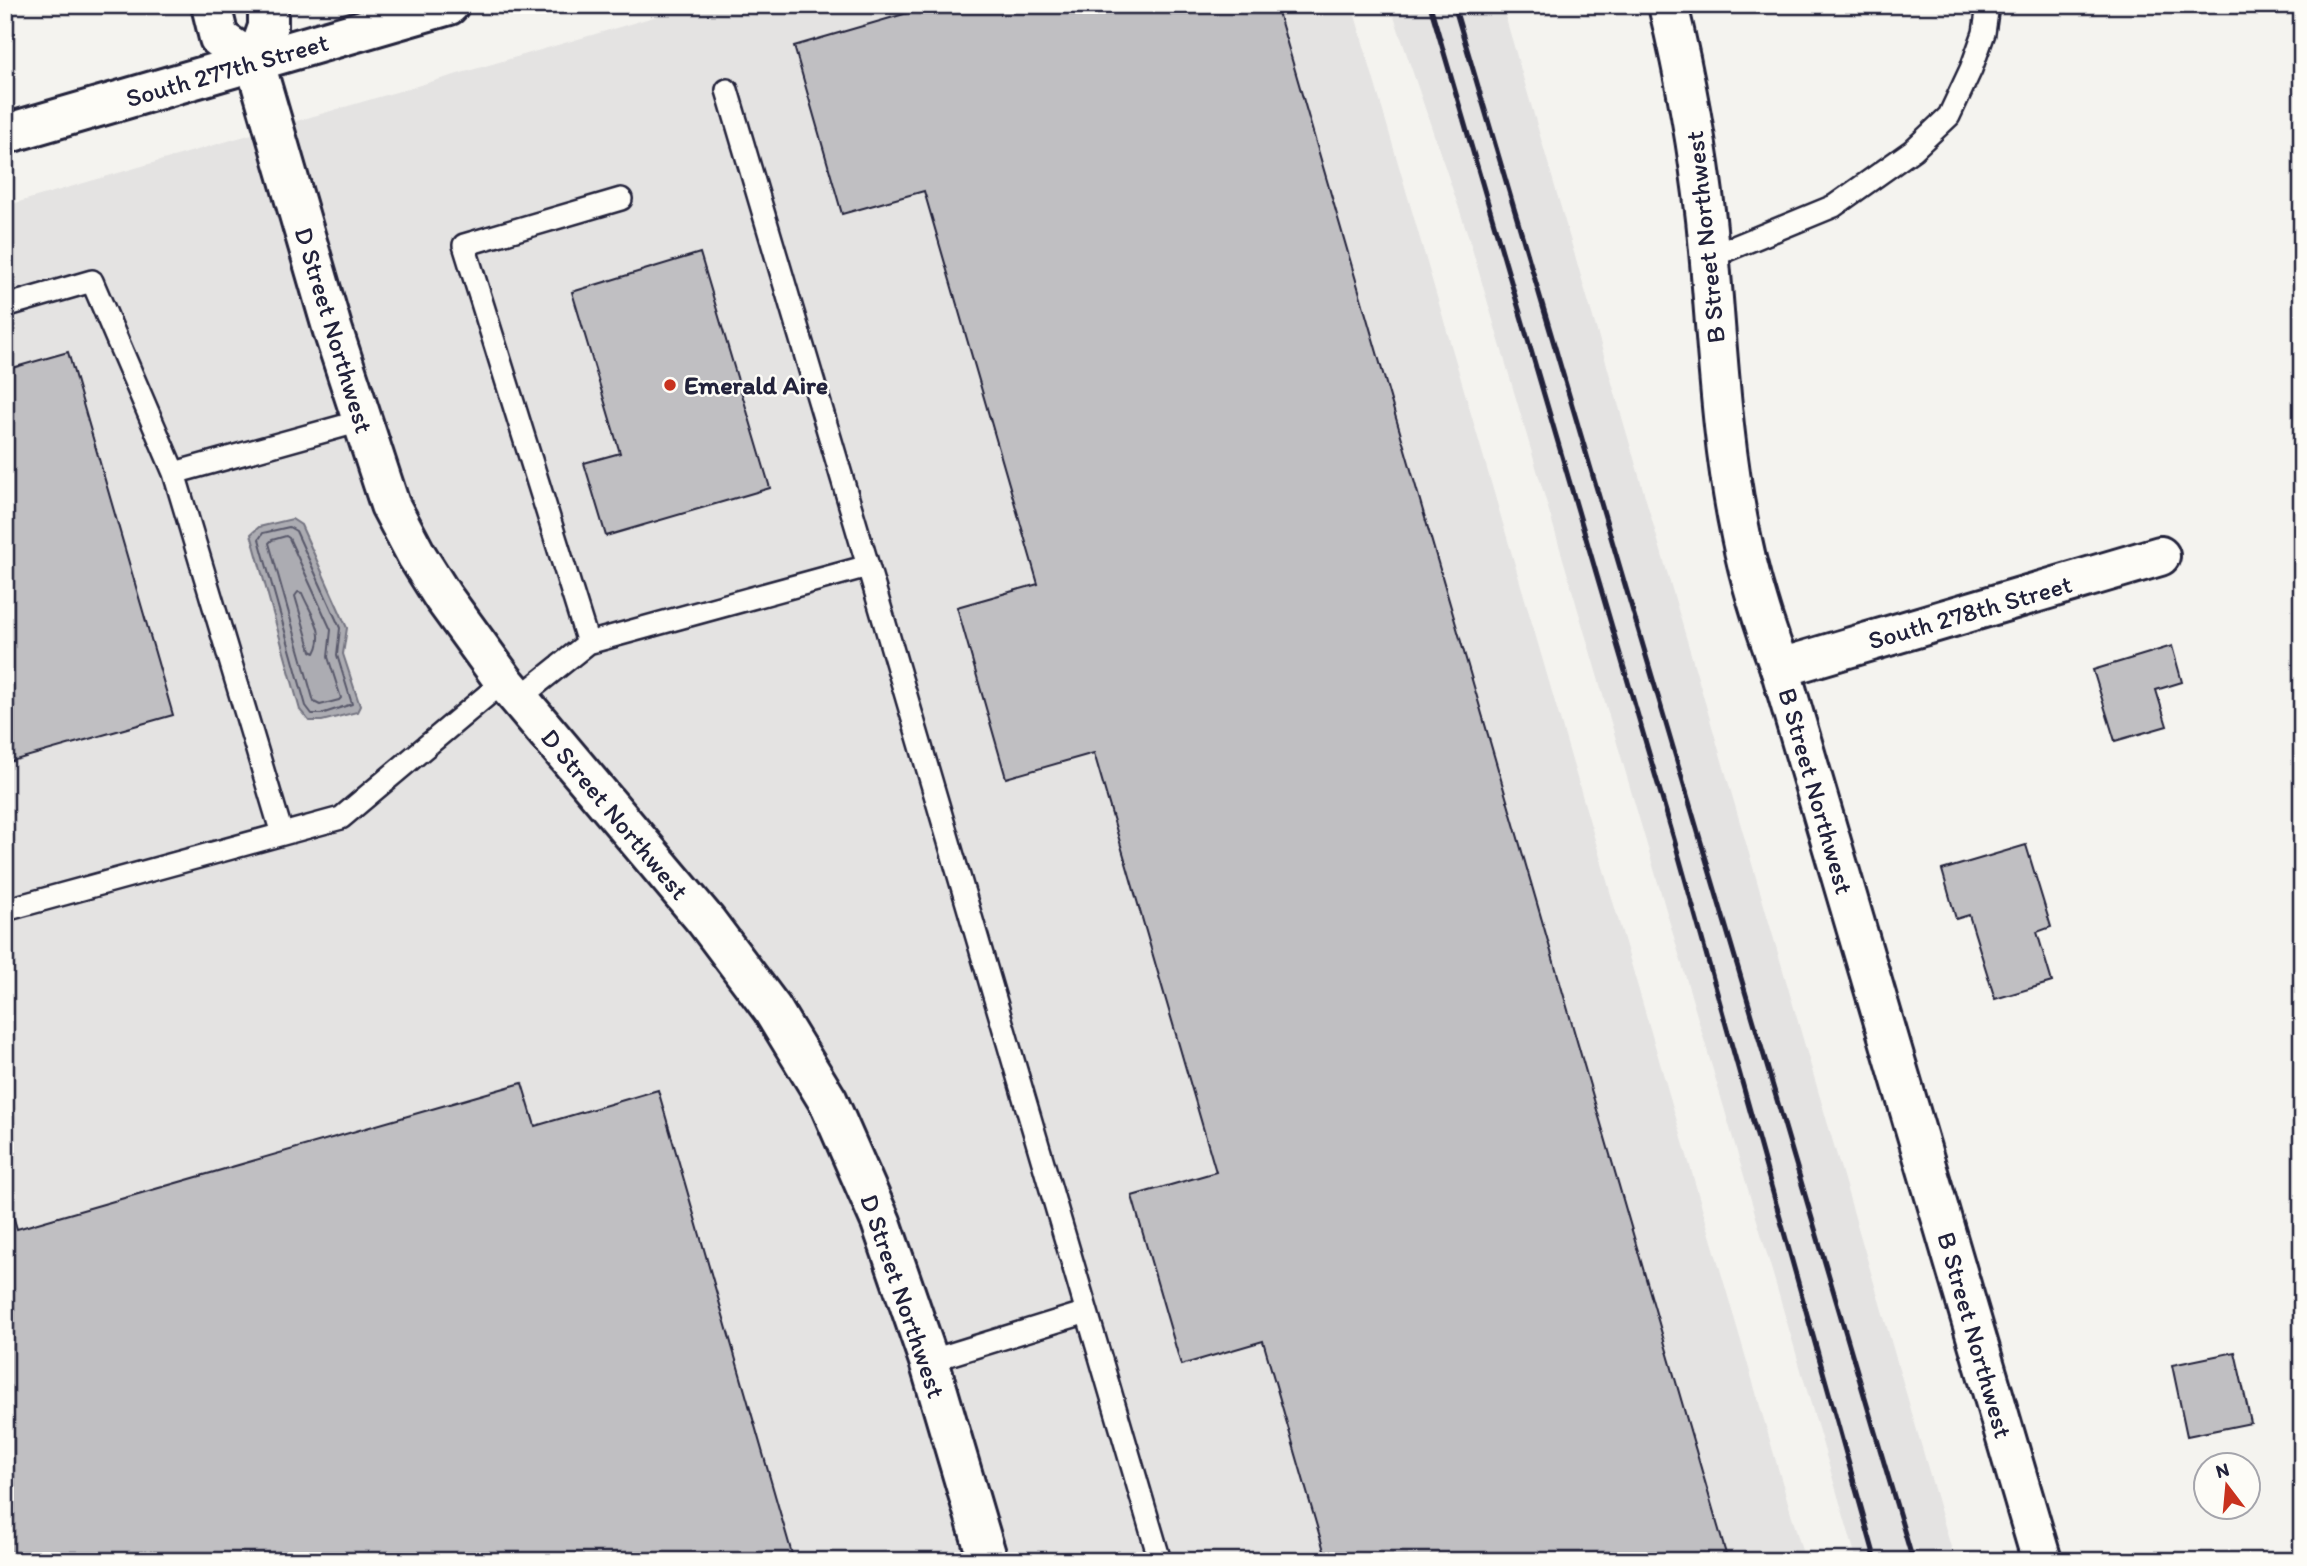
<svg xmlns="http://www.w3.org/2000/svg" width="2307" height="1566" font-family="Itim,sans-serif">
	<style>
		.built { fill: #e4e3e2 }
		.water { fill: #acacb2; stroke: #757582; stroke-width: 2 }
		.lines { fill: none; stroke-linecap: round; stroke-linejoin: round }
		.shore { stroke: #59596b; stroke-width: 2 }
		.building { fill: #c0bfc2; stroke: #22223b; stroke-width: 2 }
		.service-casing { stroke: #22223b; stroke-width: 26 }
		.minor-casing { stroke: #22223b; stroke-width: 44 }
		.tertiary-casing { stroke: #22223b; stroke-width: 44 }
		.secondary-casing { stroke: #22223b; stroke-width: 44 }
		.service { stroke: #fdfcf7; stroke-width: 21 }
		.minor { stroke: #fdfcf7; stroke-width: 38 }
		.tertiary { stroke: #fdfcf7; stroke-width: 38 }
		.secondary { stroke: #fdfcf7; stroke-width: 38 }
		.rail { stroke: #22223b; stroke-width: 5 }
		.poi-dot { fill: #c8321e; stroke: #fdfcf7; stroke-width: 2.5 }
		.labels { text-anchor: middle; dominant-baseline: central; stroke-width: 5; stroke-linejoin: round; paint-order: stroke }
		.street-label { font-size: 26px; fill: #22223b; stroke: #fdfcf7 }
		.poi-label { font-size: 26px; font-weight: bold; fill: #22223b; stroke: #fdfcf7; text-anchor: start }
	</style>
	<rect width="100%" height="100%" fill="#f4f3ef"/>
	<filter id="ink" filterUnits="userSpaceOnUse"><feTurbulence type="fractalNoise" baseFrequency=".0143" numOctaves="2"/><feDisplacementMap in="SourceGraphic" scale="14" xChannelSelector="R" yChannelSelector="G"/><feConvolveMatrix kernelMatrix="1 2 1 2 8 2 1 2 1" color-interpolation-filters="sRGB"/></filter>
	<g filter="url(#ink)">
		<!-- built -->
		<path class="built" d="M695,5H1352L1805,1561H5V206Z
			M1390,5H1502L1955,1561H1857L1468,235Z"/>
		<!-- water -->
		<path class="water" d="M292,519L301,525L347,628L343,654L360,706L357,712L322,721H309L300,710L251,534L259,527Z"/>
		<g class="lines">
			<!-- shore -->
			<path class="shore" d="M289,527L296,531L340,628L337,655L352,704L321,714H312L306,706L259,539L263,533Z
				M286,536L289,538L331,630L328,657L341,698L339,700L320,705L314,702L269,543L272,540Z
				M298,592L302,593C310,613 327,632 315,653L311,651L295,596Z"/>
		</g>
		<!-- building -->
		<path class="building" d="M935,5H1276L1728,1561H1327L1263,1341L1181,1365L1132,1196L1216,1172L1094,753L1006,778L957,607L1038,584L924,191L842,214L794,46Z
			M700,253L770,488L606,536L584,463L620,453L572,292Z
			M68,352L173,715L5,763V370Z
			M2172,646L2182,682L2156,690L2167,726L2115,741L2093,670Z
			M2026,845L2051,927L2037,932L2052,982L1995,999L1969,915L1956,919L1942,870Z
			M522,1083L535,1126L658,1090L794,1561H5V1188L17,1229Z
			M2235,1352L2251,1423L2187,1436L2172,1365Z"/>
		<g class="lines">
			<defs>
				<path id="service" d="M1710,257L1834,206L1913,150L1949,116L1971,69L1984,33L1988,5
					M5,306L92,281L174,473L361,421
					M174,473L282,834
					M868,566L1160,1561
					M588,643L868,566L727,90
					M518,699L588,643L464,245L621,199
					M5,910L341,818L504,681
					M929,1361L1087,1312"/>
				<path id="minor" d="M211,5L219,38L255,63
					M255,63L333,331L390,505L417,556L443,597L504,681L706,921L772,1009L828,1101L881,1222L929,1361L988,1561
					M255,63L268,27V5
					M1780,668L2160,556"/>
				<path id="tertiary" d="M1668,5C1685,76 1698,147 1706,219C1717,325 1719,432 1741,536C1750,581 1764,625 1780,668L2042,1561"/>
				<path id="secondary" d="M5,134L449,5"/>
			</defs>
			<!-- service casing -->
			<use href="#service" class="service-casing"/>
			<!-- minor casing -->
			<use href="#minor" class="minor-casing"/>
			<!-- tertiary casing -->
			<use href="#tertiary" class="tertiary-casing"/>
			<!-- secondary casing -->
			<use href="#secondary" class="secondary-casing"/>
			<!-- service -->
			<use href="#service" class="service"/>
			<!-- minor -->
			<use href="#minor" class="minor"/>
			<!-- tertiary -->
			<use href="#tertiary" class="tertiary"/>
			<!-- secondary -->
			<use href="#secondary" class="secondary"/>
			<!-- rail -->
			<path class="rail" d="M1430,5L1674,839L1876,1561
				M1454,5L1913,1561"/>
		</g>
	</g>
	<!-- markers -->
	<circle class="poi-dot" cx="670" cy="385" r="7"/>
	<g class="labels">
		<!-- street labels -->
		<g class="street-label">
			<text transform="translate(227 70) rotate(-16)">South 277th Street</text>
			<text transform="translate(1705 237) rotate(-96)">B Street Northwest</text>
			<text transform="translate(334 330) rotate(73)">D Street Northwest</text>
			<text transform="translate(1970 612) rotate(-16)">South 278th Street</text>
			<text transform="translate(1816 791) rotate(74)">B Street Northwest</text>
			<text transform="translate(615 814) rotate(50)">D Street Northwest</text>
			<text transform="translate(903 1296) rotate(71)">D Street Northwest</text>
			<text transform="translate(1975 1335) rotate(74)">B Street Northwest</text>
		</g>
		<!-- poi labels -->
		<g class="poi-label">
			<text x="684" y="385">Emerald Aire</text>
		</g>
	</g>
	<!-- margin -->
	<rect width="2307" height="1566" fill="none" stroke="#fdfcf7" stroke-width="28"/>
	<rect x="14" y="14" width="2279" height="1538" fill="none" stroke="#22223b" stroke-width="2.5" filter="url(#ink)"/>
	<!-- north arrow -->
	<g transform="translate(2227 1486) rotate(344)"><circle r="33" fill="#fdfcf7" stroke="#a5a5ac" stroke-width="2"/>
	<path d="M0-5L12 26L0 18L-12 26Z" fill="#c8321e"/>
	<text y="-10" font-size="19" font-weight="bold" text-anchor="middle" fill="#22223b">N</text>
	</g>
</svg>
